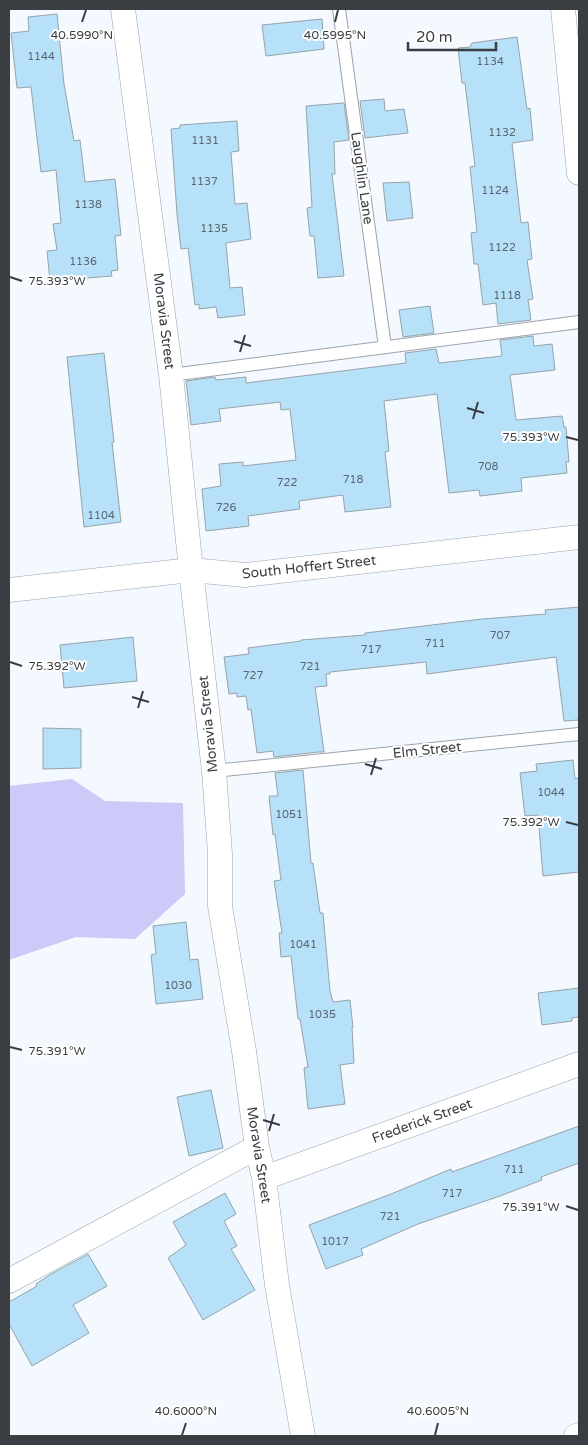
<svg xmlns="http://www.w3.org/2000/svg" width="588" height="1445" font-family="'Varela Round',sans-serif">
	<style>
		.green { fill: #cdcaf9 }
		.building { fill: #b6e1f9; stroke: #97a3a9 }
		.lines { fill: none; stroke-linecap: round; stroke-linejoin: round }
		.lane-casing { stroke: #9ba3ac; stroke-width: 14 }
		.street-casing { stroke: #9ba3ac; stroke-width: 25 }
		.lane { stroke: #fff; stroke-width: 12 }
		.street { stroke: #fff; stroke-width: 24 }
		.ticks { fill: none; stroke: #3a3d41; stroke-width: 2 }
		.labels { text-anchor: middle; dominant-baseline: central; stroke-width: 4; stroke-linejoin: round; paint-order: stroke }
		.number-label { font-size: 11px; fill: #59666f }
		.street-label { font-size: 14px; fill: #3a3d41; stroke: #fff }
		.ticks-label { font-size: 12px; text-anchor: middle; fill: #3a3d41; stroke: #fff; stroke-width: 4; stroke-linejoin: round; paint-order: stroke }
	</style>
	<rect width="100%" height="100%" fill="#f4f9ff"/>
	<!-- green -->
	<path class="green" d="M72,779L105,801L183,803L185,894L135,939L76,937L9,960V786Z"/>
	<!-- building -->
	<path class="building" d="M57,14L64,84L74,141L80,140L85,182L115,179L121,235L115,236L118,270L111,271L112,276L50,281L47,251L57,250L53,224L61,223L56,170L41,172L31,87L17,88L11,33L29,31L28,17Z
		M322,19L324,49L266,56L262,25Z
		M517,37L527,109L530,108L533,140L512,143L521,223L528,222L532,259L527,260L533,299L528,300L531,320L498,324L496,303L483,305L478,264H474L471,233L477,232L470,167L475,166L465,83H462L458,48L470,47L472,43Z
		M384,99L385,111L404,109L408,133L365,138L360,101Z
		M344,103L349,140L334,142L335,174H332L344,276L318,278L314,236H310L307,208L312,207L306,106Z
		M237,121L239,151L231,152L235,204L247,203L251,239L226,243L230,288L242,287L245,315L218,318L216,307L199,309V304L195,305L188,248L181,249L177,214L171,129L180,128V125Z
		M409,182L413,218L387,221L383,183Z
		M430,306L434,333L403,337L399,310Z
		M533,336L534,346L552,344L555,370L510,375L516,420L562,416L564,427H566L569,462H566L567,473L521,478L522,491L480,496L479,490L449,493L437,394L384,401L389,451L385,452L391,507L345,512L343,495L299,501L300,509L248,516L249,526L206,531L202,489L221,486L219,464L243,462V466L296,460L290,409L281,410L280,402L219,409L221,421L191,425L186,381L215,377L216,380L246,377V383L406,363L405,353L436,349L439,363L502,356L500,340Z
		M104,353L114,442H112L121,522L84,527L67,357Z
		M579,607V720L564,721L556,657L427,674L426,662L330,672V674H326L327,686L315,687L324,752H319L274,757L273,751L257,753L251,709L248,710L246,696L237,697V693L229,694L224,657L249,654L248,648L301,641V640L365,635V633L482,619L546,614L545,610Z
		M133,637L137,681L64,688L60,645Z
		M43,728L81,729V768L43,769Z
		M573,760L575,779L579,778V872L543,876L538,815L525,816L520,773L537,771L536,764Z
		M303,770L311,863H313L320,913H323L330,991L333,1002L350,1000L353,1027H352L354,1063L340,1065L345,1104L308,1109L304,1068L308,1067L300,1019H298L291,956L281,957L279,933H282L274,881L281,880L275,834L273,835L269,796H278L275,773Z
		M186,922L190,960L198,959L203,999L156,1004L151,955L156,954L153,926Z
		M579,988V1017L572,1018V1021L542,1025L538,993Z
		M211,1090L223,1148L189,1156L177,1097Z
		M579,1126V1163L541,1177L542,1180L500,1196L418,1224L361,1249L363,1255L326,1269L309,1225L391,1194L451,1169L452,1172Z
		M225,1193L236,1214L224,1221L237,1246L231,1249L255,1290L203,1320L168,1258L186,1245L173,1222Z
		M88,1254L107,1286L73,1305L89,1333L32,1366L9,1324V1302L37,1286L36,1284L51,1274Z"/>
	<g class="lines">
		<defs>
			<path id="lane" d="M339,9L385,347
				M171,375L579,322
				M214,771L579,734"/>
			<path id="street" d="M123,9L171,375L191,570L214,771L220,854V906L244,1051L257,1147L264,1178L277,1285L303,1436
				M563,9L579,173
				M9,590L191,570L245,575L579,537
				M264,1178L579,1064
				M9,1281L257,1147
				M576,1436L579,1435"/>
		</defs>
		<!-- lane casing -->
		<use href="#lane" class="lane-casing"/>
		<!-- street casing -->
		<use href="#street" class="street-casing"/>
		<!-- lane -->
		<use href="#lane" class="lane"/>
		<!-- street -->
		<use href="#street" class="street"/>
	</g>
	<!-- ticks -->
	<path class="ticks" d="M82,22L86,10M335,22L338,10M10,277L22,281M234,341L251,346M240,352L245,335M467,408L484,413M473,419L478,402M566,437L578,440M10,662L22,666M132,697L149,702M138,708L143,691M365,764L382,769M371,775L376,758M566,822L578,825M10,1047L22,1050M263,1120L280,1125M269,1131L274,1114M566,1206L578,1210M182,1435L186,1423M435,1435L438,1423"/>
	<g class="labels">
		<!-- number labels -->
		<g class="number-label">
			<text x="41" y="56">1144</text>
			<text x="490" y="61">1134</text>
			<text x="502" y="132">1132</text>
			<text x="205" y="140">1131</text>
			<text x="204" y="181">1137</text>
			<text x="495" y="190">1124</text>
			<text x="88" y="204">1138</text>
			<text x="214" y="228">1135</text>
			<text x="502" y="247">1122</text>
			<text x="83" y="261">1136</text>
			<text x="507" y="295">1118</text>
			<text x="488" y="466">708</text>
			<text x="353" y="479">718</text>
			<text x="287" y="482">722</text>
			<text x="226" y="507">726</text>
			<text x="101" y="515">1104</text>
			<text x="500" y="635">707</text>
			<text x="435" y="643">711</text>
			<text x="371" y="649">717</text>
			<text x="310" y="666">721</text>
			<text x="253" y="675">727</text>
			<text x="551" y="792">1044</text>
			<text x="289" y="814">1051</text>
			<text x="303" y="944">1041</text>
			<text x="178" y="985">1030</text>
			<text x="322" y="1014">1035</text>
			<text x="514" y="1169">711</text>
			<text x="452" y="1193">717</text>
			<text x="390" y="1216">721</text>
			<text x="335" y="1241">1017</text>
		</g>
		<!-- street labels -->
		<g class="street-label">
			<text transform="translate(362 178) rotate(82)">Laughlin Lane</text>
			<text transform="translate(164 321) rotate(83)">Moravia Street</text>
			<text transform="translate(309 567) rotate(-6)">South Hoffert Street</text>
			<text transform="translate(208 724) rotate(-96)">Moravia Street</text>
			<text transform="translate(427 750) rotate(-6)">Elm Street</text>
			<text transform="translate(422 1121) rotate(-20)">Frederick Street</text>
			<text transform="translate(259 1155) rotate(81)">Moravia Street</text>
		</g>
	</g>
	<g class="ticks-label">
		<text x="82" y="39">40.5990°N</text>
		<text x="335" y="39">40.5995°N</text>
		<text x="57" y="285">75.393°W</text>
		<text x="531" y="441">75.393°W</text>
		<text x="57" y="670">75.392°W</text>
		<text x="531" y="826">75.392°W</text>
		<text x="57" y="1055">75.391°W</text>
		<text x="531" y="1211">75.391°W</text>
		<text x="186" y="1415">40.6000°N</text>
		<text x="438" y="1415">40.6005°N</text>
	</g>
	<!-- border -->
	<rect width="588" height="1445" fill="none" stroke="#3a3d41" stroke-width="20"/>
	<!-- scale -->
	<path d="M408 42v8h88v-8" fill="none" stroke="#3a3d41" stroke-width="2.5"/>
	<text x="416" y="42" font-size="15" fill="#3a3d41" stroke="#ffffff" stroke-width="4" paint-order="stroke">20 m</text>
</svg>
